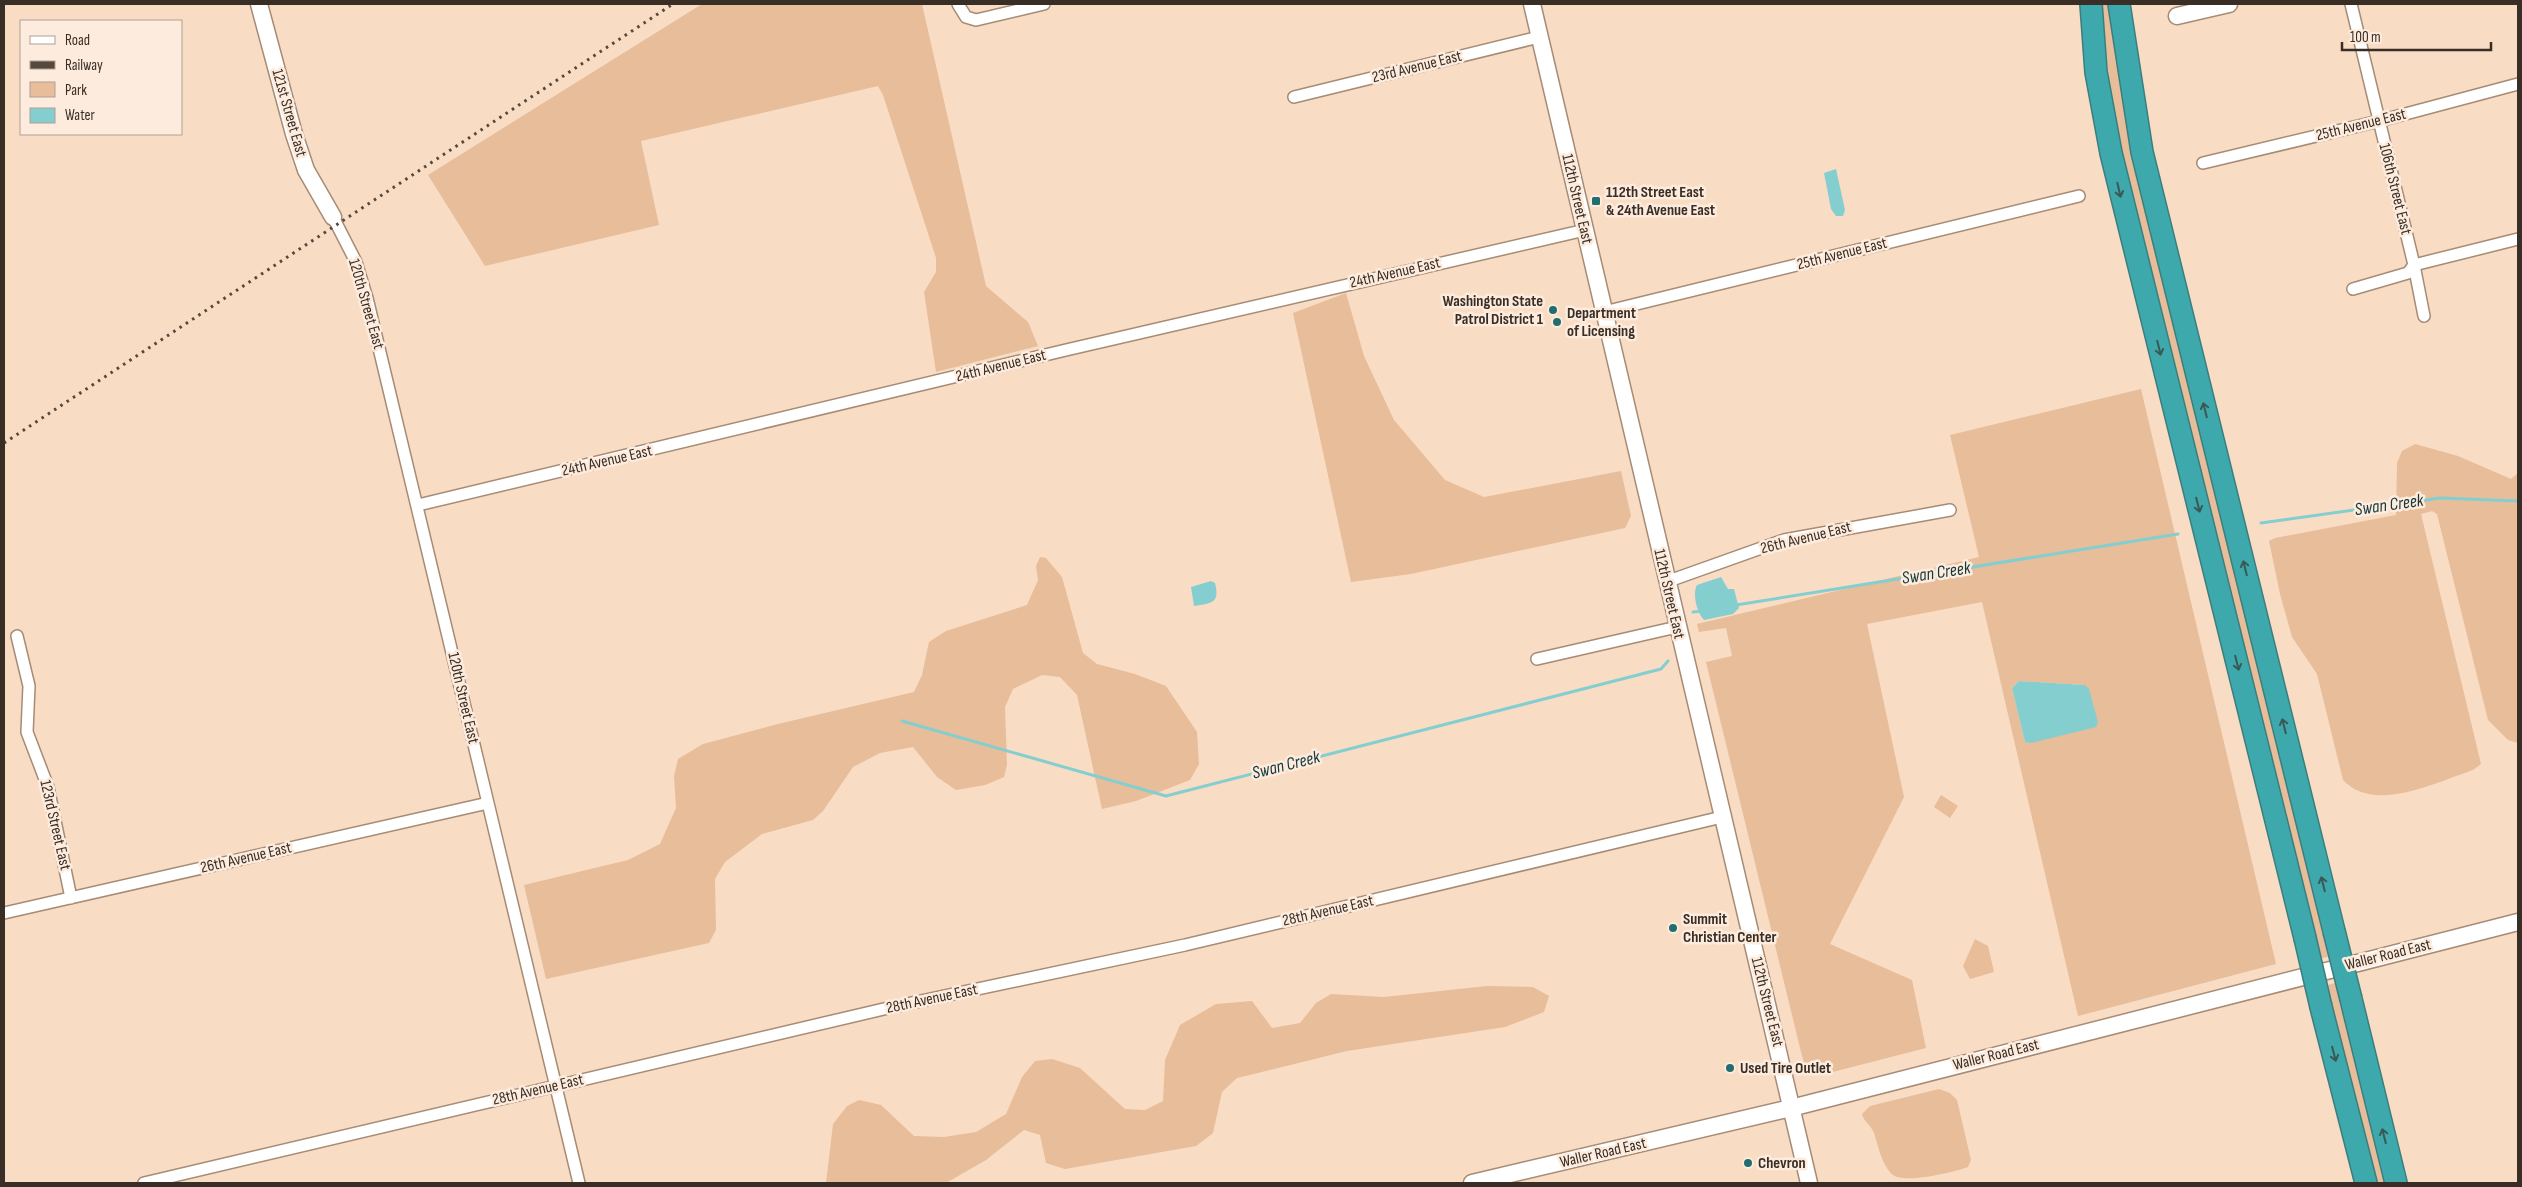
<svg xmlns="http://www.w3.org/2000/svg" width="2522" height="1187" font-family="'Sofia Sans Condensed',sans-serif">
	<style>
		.green { fill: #e7bd9a; fill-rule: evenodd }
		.water { fill: #84ced0 }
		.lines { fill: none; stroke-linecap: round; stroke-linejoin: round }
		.stream { stroke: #84ced0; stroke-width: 3 }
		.street-casing { stroke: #a68b75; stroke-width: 14 }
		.secondary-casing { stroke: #a68b75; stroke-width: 19 }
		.highway-casing { stroke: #3c7e7d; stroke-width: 24 }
		.street { stroke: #fff; stroke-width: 11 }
		.secondary { stroke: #fff; stroke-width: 16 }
		.highway { stroke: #3da9ad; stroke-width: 21 }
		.rail { stroke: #55483c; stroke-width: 3; stroke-dasharray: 2.5 5; stroke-linecap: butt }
		.highway-bridge-casing { stroke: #3c7e7d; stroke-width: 24; stroke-linecap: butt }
		.highway-bridge { stroke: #3da9ad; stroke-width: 21 }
		.oneway { stroke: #3a5955 }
		.poi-dot { fill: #216d70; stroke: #fdebdd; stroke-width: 2 }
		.labels { text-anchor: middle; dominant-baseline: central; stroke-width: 5; stroke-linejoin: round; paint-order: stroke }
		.street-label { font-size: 16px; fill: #392e25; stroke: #fdebdd }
		.poi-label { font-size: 16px; font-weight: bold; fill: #392e25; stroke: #fdebdd; text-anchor: start }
		.water-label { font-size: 18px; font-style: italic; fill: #15393b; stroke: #fdebdd }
	</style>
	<rect width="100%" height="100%" fill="#f9dcc4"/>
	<!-- green -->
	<path class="green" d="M702,4H922L986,286L1028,322L1038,346L936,372L924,292L936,272V258L883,95L878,86L641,141L659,225L485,266L428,175Z
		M2099,4H2110L2131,147L2331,956L2318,959L2125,166L2112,100Z
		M1346,293L1364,356L1394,420L1445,480L1484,497L1621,471L1631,516L1625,528L1411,574L1351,582L1293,313Z
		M2141,389L2276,964L2078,1016L1982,602L1867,624L1904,797L1830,944L1912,980L1926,1048L1821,1075C1806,1073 1805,1066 1801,1052L1706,662L1732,656L1726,628L1699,632L1697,624L1979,557L1950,435ZM2019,681L2085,685L2025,742L2012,688Z
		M2415,444L2458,456L2511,479L2518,473V743L2508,740L2488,720L2437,514L2432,511L2421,514L2481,764L2473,770C2437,782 2374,814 2343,780L2317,674L2292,637L2280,594L2269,541L2275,538L2396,515L2397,463L2402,451Z
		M1040,557L1046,558L1062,577L1083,653L1097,664L1135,674L1166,686L1197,732L1199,764L1190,780L1136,801L1102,809L1077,695L1060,677L1042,675L1013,689L1005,707L1007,765L1004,777L985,785L956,790L937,777L913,747L880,753L853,767L823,811L813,820L762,834L725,862L715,879L716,930L709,943L546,979L524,885L628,860L660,844L676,808L674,776L678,759L703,744L778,724L914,692L922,675L929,642L946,631L1027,605L1038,580L1036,566Z
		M1941,795L1958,806L1950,818L1934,807Z
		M1975,939L1988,946L1994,972L1970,979L1963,966Z
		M2338,982L2387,1183H2375L2325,986Z
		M1487,986L1533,987L1549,996L1544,1012L1505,1027L1347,1051L1237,1078L1222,1092L1213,1133L1196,1146L1065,1169L1046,1163L1040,1135L1024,1130L986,1160L946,1183H826L833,1124L847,1106L859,1100L881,1105L914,1136L944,1137L976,1132L1006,1114L1022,1077L1035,1061L1052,1059L1080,1068L1125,1109L1145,1110L1163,1101L1165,1060L1180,1025L1216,1004L1252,1001L1272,1028L1300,1023L1316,1003L1331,994L1384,997Z
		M1939,1089L1950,1093L1957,1100L1971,1160L1968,1167C1955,1172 1904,1184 1893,1175C1882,1166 1878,1145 1874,1133C1871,1125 1864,1122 1862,1114L1870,1106Z"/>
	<!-- water -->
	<path class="water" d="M1836,169L1845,210L1843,216H1836L1831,209L1824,173Z
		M1721,577L1728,589H1734L1739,608L1733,614L1704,620C1697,613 1692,594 1697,585Z
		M1211,581L1215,583C1220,603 1212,603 1194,606L1191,587Z
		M2019,681L2085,685L2089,689L2098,722L2096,727L2031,743L2025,742L2012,688Z"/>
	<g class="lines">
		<!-- stream -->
		<path class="stream" d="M2261,523L2440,498L2518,501
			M1736,605L2178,534
			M1693,612L1703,611
			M902,721L1166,796L1661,669L1668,661"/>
		<defs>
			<path id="street" d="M958,4L966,17L976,20L1044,4
				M2351,4L2414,265L2424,316
				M1294,97L1539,37
				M2203,163L2379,121L2518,84
				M333,217L356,262L367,298L579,1183
				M2353,289L2408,273L2414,265L2518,239
				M1604,312L2079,196
				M418,505L1066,350L1585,230
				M1666,582L1784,540L1950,510
				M17,636L29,686L27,732L48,787L71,898
				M1537,659L1677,627
				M4,913L488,803
				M144,1183L888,1008L1185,945L1722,817"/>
			<path id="secondary" d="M259,4L294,134L306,170L333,217
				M1532,4L1809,1183
				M2177,16L2229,4
				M1472,1183L1791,1108L2518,922"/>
			<path id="highway" d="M2091,4L2096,72L2111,153L2305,938
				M2119,4L2142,152L2334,931
				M2351,999L2396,1183
				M2321,1007L2366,1183"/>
		</defs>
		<!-- street casing -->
		<use href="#street" class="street-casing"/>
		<!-- secondary casing -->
		<use href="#secondary" class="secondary-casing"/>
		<!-- highway casing -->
		<use href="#highway" class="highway-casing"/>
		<!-- street -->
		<use href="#street" class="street"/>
		<!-- secondary -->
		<use href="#secondary" class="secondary"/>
		<!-- highway -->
		<use href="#highway" class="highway"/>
		<!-- rail -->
		<path class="rail" d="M4,443L673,4"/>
		<defs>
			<path id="highway-bridge" d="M2334,931L2351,999
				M2305,938L2321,1007"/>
		</defs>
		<!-- highway-bridge casing -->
		<use href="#highway-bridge" class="highway-bridge-casing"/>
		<!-- highway-bridge -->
		<use href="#highway-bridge" class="highway-bridge"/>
	</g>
	<!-- one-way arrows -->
	<defs><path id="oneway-shaft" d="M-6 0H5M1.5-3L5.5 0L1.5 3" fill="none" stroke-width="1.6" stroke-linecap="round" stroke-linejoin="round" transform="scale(1.25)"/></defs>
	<g class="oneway">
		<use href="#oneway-shaft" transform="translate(2119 190) rotate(77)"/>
		<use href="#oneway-shaft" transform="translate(2159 348) rotate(76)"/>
		<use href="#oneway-shaft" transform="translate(2205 410) rotate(-104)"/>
		<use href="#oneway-shaft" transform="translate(2198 505) rotate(76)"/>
		<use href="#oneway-shaft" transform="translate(2245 568) rotate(-104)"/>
		<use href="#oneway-shaft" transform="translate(2237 663) rotate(76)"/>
		<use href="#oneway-shaft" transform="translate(2284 726) rotate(-104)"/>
		<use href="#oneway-shaft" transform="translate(2323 884) rotate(-104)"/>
		<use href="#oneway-shaft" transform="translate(2334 1054) rotate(75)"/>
		<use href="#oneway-shaft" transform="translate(2384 1136) rotate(-104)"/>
	</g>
	<!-- markers -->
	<g class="poi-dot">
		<rect x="1591" y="196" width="10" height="10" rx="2.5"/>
		<circle cx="1553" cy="310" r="5"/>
		<circle cx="1557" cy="322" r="5"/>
		<circle cx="1673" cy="928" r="5"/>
		<circle cx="1730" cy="1068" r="5"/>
		<circle cx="1748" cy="1163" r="5"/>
	</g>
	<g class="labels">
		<!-- street labels -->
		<g class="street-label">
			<text transform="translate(1417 67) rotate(-14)">23rd Avenue East</text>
			<text transform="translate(289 113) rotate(74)">121st Street East</text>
			<text transform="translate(2361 125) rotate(-14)">25th Avenue East</text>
			<text transform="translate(2395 189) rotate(76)">106th Street East</text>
			<text transform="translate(1577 199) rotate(77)">112th Street East</text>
			<text transform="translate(1842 254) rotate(-14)">25th Avenue East</text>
			<text transform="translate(1395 273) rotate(-13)">24th Avenue East</text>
			<text transform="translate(366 304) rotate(74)">120th Street East</text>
			<text transform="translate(1001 366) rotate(-14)">24th Avenue East</text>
			<text transform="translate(607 461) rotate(-13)">24th Avenue East</text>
			<text transform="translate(1806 538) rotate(-14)">26th Avenue East</text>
			<text transform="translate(1669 594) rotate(77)">112th Street East</text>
			<text transform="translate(463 698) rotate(77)">120th Street East</text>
			<text transform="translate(55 825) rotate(77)">123rd Street East</text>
			<text transform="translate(246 858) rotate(-13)">26th Avenue East</text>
			<text transform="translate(1328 911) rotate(-13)">28th Avenue East</text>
			<text transform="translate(2388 955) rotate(-14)">Waller Road East</text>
			<text transform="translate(932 999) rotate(-12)">28th Avenue East</text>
			<text transform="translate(1767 1002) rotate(76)">112th Street East</text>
			<text transform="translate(1996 1055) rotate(-14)">Waller Road East</text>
			<text transform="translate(538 1090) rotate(-13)">28th Avenue East</text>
			<text transform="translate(1603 1153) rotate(-13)">Waller Road East</text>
		</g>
		<!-- poi labels -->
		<g class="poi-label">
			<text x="1606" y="192">112th Street East<tspan x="1606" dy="18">&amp; 24th Avenue East</tspan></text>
			<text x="1543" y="301" text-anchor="end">Washington State<tspan x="1543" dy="18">Patrol District 1</tspan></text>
			<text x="1567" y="313">Department<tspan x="1567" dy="18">of Licensing</tspan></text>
			<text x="1683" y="919">Summit<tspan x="1683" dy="18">Christian Center</tspan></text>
			<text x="1740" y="1068">Used Tire Outlet</text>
			<text x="1758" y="1163">Chevron</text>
		</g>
		<!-- water labels -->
		<g class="water-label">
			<text transform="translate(2389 505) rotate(-8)">Swan Creek</text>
			<text transform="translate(1936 573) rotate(-9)">Swan Creek</text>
			<text transform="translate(1286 765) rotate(-14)">Swan Creek</text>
		</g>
	</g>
	<!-- border -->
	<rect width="2522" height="1187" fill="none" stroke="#392e25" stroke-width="10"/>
	<!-- legend -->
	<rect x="20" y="20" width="162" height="115" fill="#fdebdd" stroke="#af9f93"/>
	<rect x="30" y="36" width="25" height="8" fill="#ffffff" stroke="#af9f93"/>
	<text x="65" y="45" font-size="15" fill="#392e25">Road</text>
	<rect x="30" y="61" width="25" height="8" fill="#55483c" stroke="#af9f93"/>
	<text x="65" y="70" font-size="15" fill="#392e25">Railway</text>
	<rect x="30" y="82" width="25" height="15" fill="#e7bd9a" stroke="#af9f93"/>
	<text x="65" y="95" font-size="15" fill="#392e25">Park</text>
	<rect x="30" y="108" width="25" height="15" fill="#84ced0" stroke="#af9f93"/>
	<text x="65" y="120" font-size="15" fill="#392e25">Water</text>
	<!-- scale -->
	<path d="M2342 42v8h149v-8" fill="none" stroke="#392e25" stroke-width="2.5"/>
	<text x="2350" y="42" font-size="15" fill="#392e25" stroke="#fdebdd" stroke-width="4" paint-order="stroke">100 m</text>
</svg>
